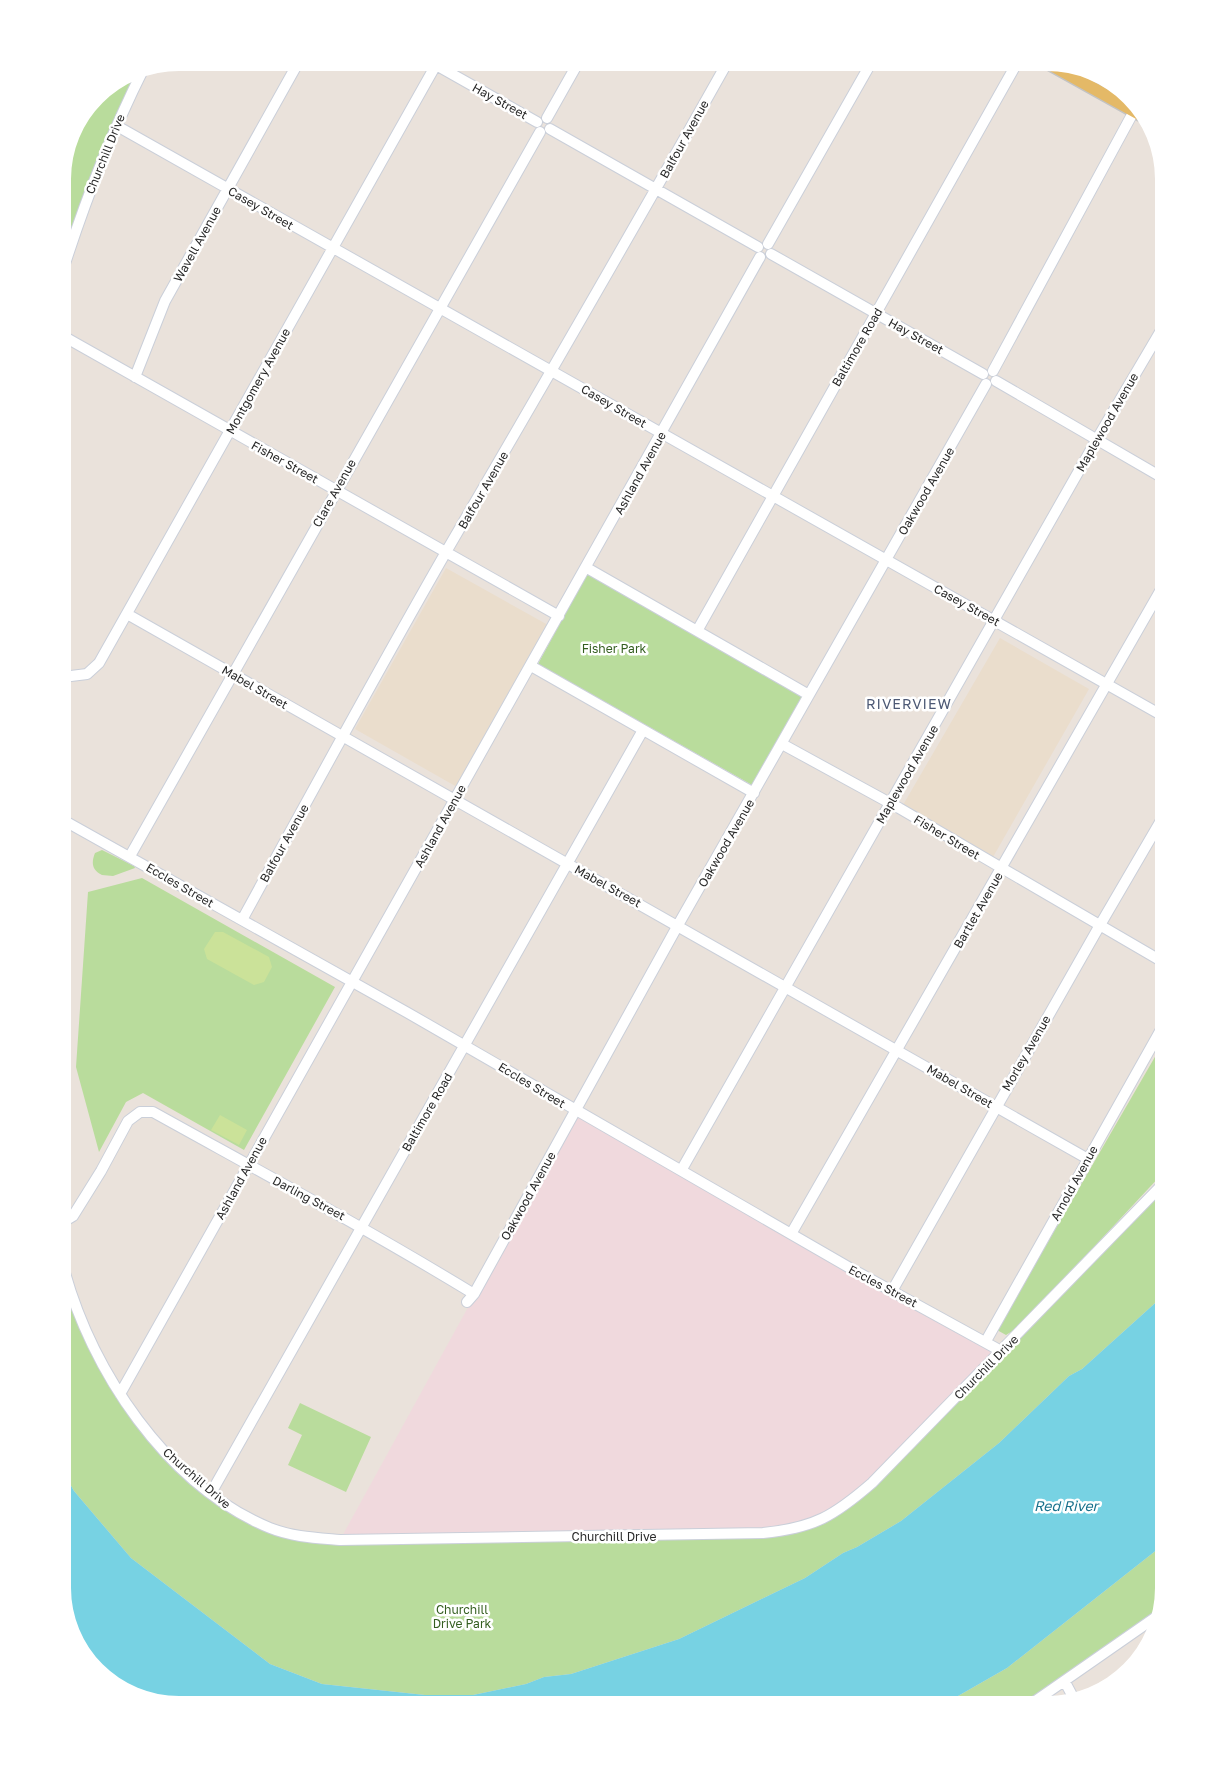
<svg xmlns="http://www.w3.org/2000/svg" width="1226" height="1767" font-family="'Golos Text',sans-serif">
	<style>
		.education { fill: #eaddcc }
		.medical { fill: #f0d9dd }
		.green { fill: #b9dc9c }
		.pitch { fill: #cbe299 }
		.water { fill: #77d2e3 }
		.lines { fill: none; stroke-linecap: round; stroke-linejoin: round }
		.minor-casing { stroke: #cacfd9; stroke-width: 12 }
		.major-casing { stroke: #c3c3c3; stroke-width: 15 }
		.minor { stroke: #fff; stroke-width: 10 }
		.major { stroke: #e4b967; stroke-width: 12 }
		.labels { text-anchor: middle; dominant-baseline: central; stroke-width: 5; stroke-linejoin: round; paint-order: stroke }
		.street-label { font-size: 12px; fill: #292929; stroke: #fff }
		.park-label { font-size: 12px; fill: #345e20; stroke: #fff }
		.neighbourhood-label { font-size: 14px; letter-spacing: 1px; fill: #4d5975; stroke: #fff }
		.water-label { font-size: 14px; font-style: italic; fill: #19718c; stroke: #fff }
	</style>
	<rect width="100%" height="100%" fill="#eae2db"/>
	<!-- education -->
	<path class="education" d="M446,568L548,625L457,787L355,729Z
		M1000,638L1089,689L993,857L903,805Z"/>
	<!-- medical -->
	<path class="medical" d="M576,1111L1001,1351L829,1517L787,1531L340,1540Z"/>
	<!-- green -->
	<path class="green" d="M143,70L63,270C63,204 51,127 113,86C123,79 132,72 143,70Z
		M587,573L802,697L752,785L538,664Z
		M102,850L134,866L135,868L113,876L102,875C92,870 91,863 95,853Z
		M142,878L335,987L244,1150L143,1093L126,1102L99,1152L76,1067L88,892Z
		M1163,1043V1173L1019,1327L1006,1335L997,1330Z
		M1163,1184V1296L1082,1369L1069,1376L999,1443L901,1521L857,1547L843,1553L805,1578L679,1639L571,1674L544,1677L526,1684L473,1695H425L322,1684L270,1664L131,1558L74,1491L63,1471V1266L87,1336L157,1442L235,1511L305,1537L763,1533L843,1508Z
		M300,1403L371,1437L346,1492L288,1465L302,1435L288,1428Z
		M1163,1545V1588L1156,1617L1031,1704H944L1007,1668Z"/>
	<!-- pitch -->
	<path class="pitch" d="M215,932H223L269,957L272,967L264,982L254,985L207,959L204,949Z
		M220,1115L247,1130L239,1145L211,1130Z"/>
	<!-- water -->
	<path class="water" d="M1163,1296V1545L1007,1668L944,1704H172L121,1689L78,1646L63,1587V1471L74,1491L131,1558L270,1664L322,1684L425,1695H473L526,1684L544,1677L571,1674L679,1639L805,1578L843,1553L857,1547L901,1521L999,1443L1069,1376L1082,1369Z"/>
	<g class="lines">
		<defs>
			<path id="minor" d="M436,65L537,122
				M547,118L578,63
				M117,126L1163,716
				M550,129L758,247
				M768,244L871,63
				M771,254L983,374
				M63,270C85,201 111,134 143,70
				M63,336L559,616
				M993,371L1134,111
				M135,377L165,301L298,63
				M996,381L1163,478
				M587,568L809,695
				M127,614L1088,1159
				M697,631L1017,63
				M531,666L754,793
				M63,677L87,674L99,663L437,63
				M782,744L899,808L1163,962
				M63,820L408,1013L850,1268L1001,1351
				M130,856L540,132
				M242,920C309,797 376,674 446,552C541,389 635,227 727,63
				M682,1169L1097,439L1163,327
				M63,1222L73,1216L101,1171L128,1121L140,1112H153C261,1172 369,1230 474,1294
				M791,1234L1163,586
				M63,1266C91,1370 166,1485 270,1528C292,1537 317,1538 340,1540L763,1533C814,1528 834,1516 872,1483L1163,1184
				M892,1291L1100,925L1163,817
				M467,1302L474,1294L678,925L986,384
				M986,1341L1163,1026
				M120,1394L760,257
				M211,1493L643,730
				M1065,1682L1073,1697
				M1031,1704L1156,1617"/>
			<path id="major" d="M1048,63L1143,116"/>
		</defs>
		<!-- minor casing -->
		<use href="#minor" class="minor-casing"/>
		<!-- major casing -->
		<use href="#major" class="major-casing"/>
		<!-- minor -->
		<use href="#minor" class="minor"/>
		<!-- major -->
		<use href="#major" class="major"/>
	</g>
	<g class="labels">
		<!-- street labels -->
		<g class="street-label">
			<text transform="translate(500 101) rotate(29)">Hay Street</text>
			<text transform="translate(684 139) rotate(-61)">Balfour Avenue</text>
			<text transform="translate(105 154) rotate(-68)">Churchill Drive</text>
			<text transform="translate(261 208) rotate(30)">Casey Street</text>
			<text transform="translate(197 244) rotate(-61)">Wavell Avenue</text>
			<text transform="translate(916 336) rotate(29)">Hay Street</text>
			<text transform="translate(857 347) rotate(-60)">Baltimore Road</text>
			<text transform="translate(258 381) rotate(-61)">Montgomery Avenue</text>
			<text transform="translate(614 406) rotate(30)">Casey Street</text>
			<text transform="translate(1107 422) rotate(-60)">Maplewood Avenue</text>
			<text transform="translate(285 462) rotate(29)">Fisher Street</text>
			<text transform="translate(640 473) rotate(-61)">Ashland Avenue</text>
			<text transform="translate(483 490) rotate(-60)">Balfour Avenue</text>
			<text transform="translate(926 491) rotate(-60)">Oakwood Avenue</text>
			<text transform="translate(334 493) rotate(-61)">Clare Avenue</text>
			<text transform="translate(967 605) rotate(29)">Casey Street</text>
			<text transform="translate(255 687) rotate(30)">Mabel Street</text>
			<text transform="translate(907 774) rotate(-60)">Maplewood Avenue</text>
			<text transform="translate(440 826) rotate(-61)">Ashland Avenue</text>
			<text transform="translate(947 837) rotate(31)">Fisher Street</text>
			<text transform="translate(284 843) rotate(-61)">Balfour Avenue</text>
			<text transform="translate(726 843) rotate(-60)">Oakwood Avenue</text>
			<text transform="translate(180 885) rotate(30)">Eccles Street</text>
			<text transform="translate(608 886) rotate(29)">Mabel Street</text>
			<text transform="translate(978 910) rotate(-60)">Bartlet Avenue</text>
			<text transform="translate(1026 1053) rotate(-60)">Morley Avenue</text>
			<text transform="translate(532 1085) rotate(31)">Eccles Street</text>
			<text transform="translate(960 1086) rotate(30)">Mabel Street</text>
			<text transform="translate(427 1112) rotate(-60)">Baltimore Road</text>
			<text transform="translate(241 1178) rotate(-61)">Ashland Avenue</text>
			<text transform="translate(1074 1183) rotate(-61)">Arnold Avenue</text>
			<text transform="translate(528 1196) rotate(-61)">Oakwood Avenue</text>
			<text transform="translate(309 1198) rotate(28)">Darling Street</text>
			<text transform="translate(883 1286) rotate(28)">Eccles Street</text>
			<text transform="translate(986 1367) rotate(-45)">Churchill Drive</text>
			<text transform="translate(197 1478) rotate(41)">Churchill Drive</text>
			<text x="614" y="1536">Churchill Drive</text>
		</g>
		<!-- park labels -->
		<g class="park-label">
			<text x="614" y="648">Fisher Park</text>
			<text x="462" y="1609">Churchill<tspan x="462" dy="14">Drive Park</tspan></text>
		</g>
		<!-- neighbourhood labels -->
		<g class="neighbourhood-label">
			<text x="909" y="703">RIVERVIEW</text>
		</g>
		<!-- water labels -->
		<g class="water-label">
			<text x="1066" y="1505">Red River</text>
		</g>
	</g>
	<!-- crop -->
	<path d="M0 0H1226V1767H0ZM179 71H1047A108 108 0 0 1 1155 179V1588A108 108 0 0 1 1047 1696H179A108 108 0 0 1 71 1588V179A108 108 0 0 1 179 71Z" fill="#fff" fill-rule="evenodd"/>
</svg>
